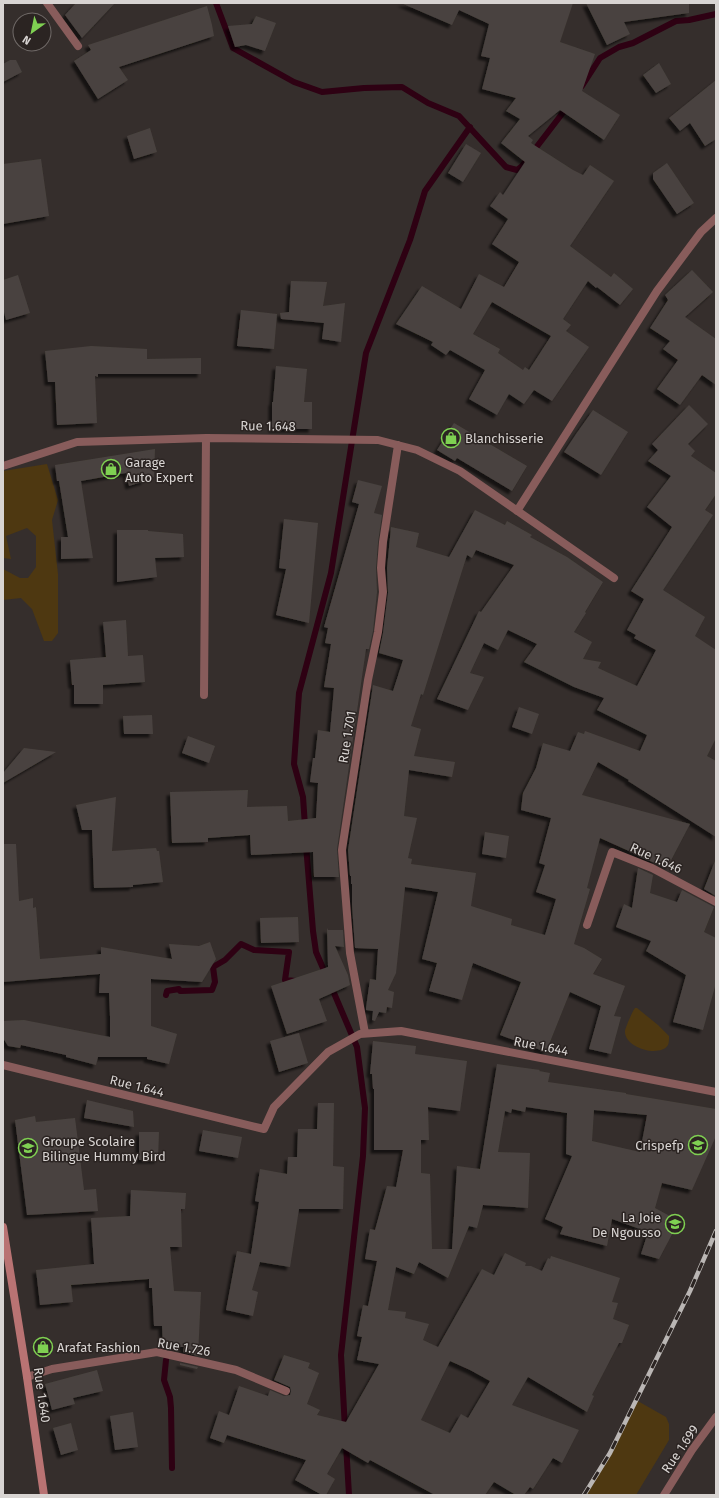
<svg xmlns="http://www.w3.org/2000/svg" width="719" height="1498" font-family="'Fira Sans',sans-serif">
	<style>
		.green { fill: #4e3811 }
		.lines { fill: none; stroke-linecap: round; stroke-linejoin: round }
		.stream { stroke: #2e0113; stroke-width: 6 }
		.building { fill: #49433f; fill-rule: evenodd; filter: url(#shadow) }
		.street { stroke: #885c5b; stroke-width: 8 }
		.secondary { stroke: #b97373; stroke-width: 8 }
		.rail-casing { stroke: #bab6b4; stroke-width: 4.5 }
		.rail { stroke: #2b2422; stroke-width: 3; stroke-dasharray: 9; stroke-linecap: butt }
		.labels { text-anchor: middle; dominant-baseline: central; stroke-width: 3; stroke-linejoin: round; paint-order: stroke }
		.street-label { font-size: 13px; fill: #d8d4d2; stroke: #2b2422 }
		.poi-label { font-size: 13px; fill: #d8d4d2; stroke: #2b2422; text-anchor: start }
	</style>
	<defs>
		<filter id="shadow"><feDropShadow dx="-3.5" dy="3.5" stdDeviation="1" flood-color="#0009"/></filter>
	</defs>
	<rect width="100%" height="100%" fill="#352e2c"/>
	<!-- green -->
	<path class="green" d="M47,464L58,500L52,520L58,574V633L52,641H44L32,609L21,598L3,600V569L20,578H28L36,567V536L27,528L6,536L11,559L3,558V471Z
		M635,1008H637L658,1025L669,1036C669,1039 669,1043 668,1045C660,1058 624,1048 625,1031C625,1029 627,1025 628,1022C630,1018 632,1012 635,1008Z
		M636,1400L666,1417L669,1424V1440L636,1495H584L610,1453Z"/>
	<g class="lines">
		<!-- stream -->
		<path class="stream" d="M216,3L233,48L294,82L322,92L364,88L402,87L428,103L459,116L506,167L517,170L522,166L568,106
			M582,86L600,58L619,47L633,43L676,21L689,20L716,14
			M305,826L303,797L294,764L299,693L331,573L366,353L410,240L425,191L470,127
			M306,845L313,931L316,952L326,975
			M331,986L357,1047L365,1108L363,1156L341,1355L345,1429
			M166,995L167,991L179,989L180,991L212,990L215,982L213,967L225,960L241,944L254,950L289,952L285,980L296,981
			M166,1360L164,1380L170,1397L171,1408L172,1468
			M346,1444L349,1495"/>
	</g>
	<!-- building -->
	<path class="building" d="M76,3H115L82,38L65,15Z
		M401,3H573L560,42L595,54L582,91L620,115L604,140L560,110L528,136L533,140L531,143L573,170L583,175L590,165L614,181L570,246L611,277L614,273L633,289L620,305L597,287L596,288L588,281L563,319L571,325L566,331L589,347L552,401L534,390L524,404L509,394L497,415L469,399L485,370L450,350L446,355L431,345L433,342L396,324L422,286L461,309L479,274L504,287L519,262L492,244L508,219L490,206L500,192L503,195L525,162L501,143L520,119L506,111L516,98L482,89L490,58L481,56L489,24L459,10L452,25ZM492,302L551,336L529,370L525,367L523,370L498,353L500,349L473,334Z
		M586,3H689V13L624,22L630,34L607,45Z
		M207,6L212,25L214,36L119,67L128,80L98,99L74,61L91,50L88,45Z
		M256,16L276,23L265,51L246,45L235,47L228,26L252,24Z
		M10,60H16L22,72L3,82V64Z
		M659,63L671,84L656,93L643,75Z
		M716,80V139L705,146L690,123L680,131L669,118Z
		M150,128L157,152L134,159L127,136Z
		M466,144L481,153L463,182L448,173Z
		M41,159L49,216L3,224V164Z
		M667,163L694,203L677,214L653,179V173Z
		M692,270L713,292L685,317L716,339V385L702,375L680,405L657,389L678,360L663,349L670,341L650,328L668,300L665,295Z
		M18,275L30,313L6,320L3,308V280Z
		M291,281L327,282L323,306L345,303L341,342L322,339L324,323L281,319L280,313L289,312Z
		M241,310L277,314L274,349L237,346Z
		M91,346L147,349V359L201,358V374H98V377L95,376L97,423L57,425L55,382H48L45,351Z
		M276,366L307,369L304,402H312V429H272V402H273Z
		M689,405L708,424L688,444L695,451L691,456L716,473V494L705,510L713,515L663,590L705,617L695,636L716,650V738L707,756L716,761V837L628,781L629,780L598,762L582,795L690,824L668,866L656,859L655,863L640,857V856L600,838L587,888L590,889L574,944L584,948L602,959L593,974L625,986L614,1016L621,1017L611,1054L589,1049L601,1006L570,992L546,1052L500,1035L521,982L473,963L462,1000L429,991L437,963L422,959L438,892L405,887L396,973L388,990L394,992L392,1008L387,1007L386,1013L379,1012L375,1021L372,1020L373,1011L366,1010V1008L370,979L376,980L378,949L355,948L352,905V884H351V876H350L348,850L373,685L393,691L403,660L379,653L383,633L388,593L387,568L391,527L419,533L416,547L449,557L475,510L505,525L507,521L532,535L530,537L567,557L603,582L585,612L586,613L574,632L592,642L583,659L601,662L598,668L637,686L656,650L634,638L636,635L627,630L644,599L631,591L672,527L647,507L671,476L648,461L658,450L652,444ZM476,550L514,565L481,612L479,611L437,699L468,710L484,677L470,673L484,643L498,650L508,630L537,644L524,662L574,687L604,698L597,710L647,735L640,751L585,731L584,734L578,732L570,751L543,743L536,768L523,793L521,810L551,818L539,863L545,865L536,892L556,899L545,935L511,925L512,919L471,906L476,873L411,864L412,859L408,858L417,818L404,816L409,770L452,777L455,762L414,756L421,729L411,726L421,694L423,695L467,555L472,558Z
		M593,410L628,432L601,475L564,452L576,434Z
		M454,423L527,466L512,491L457,458L455,461L437,450Z
		M155,449L154,477H144L145,481L129,486L126,473L81,481L93,558L61,559V537H68L59,481H57L55,465Z
		M358,480L382,486L374,513L382,515L378,542L376,568L377,592L373,631L369,649H366L337,849L339,877H314L313,852L251,855L250,835L208,838V842L172,843L170,792L248,790L247,807L287,806L288,821L316,818L318,783L310,782L313,758H315L318,730L330,732L334,688L324,687L331,644L325,643L328,628L324,627L359,504L352,502Z
		M284,519L318,523L309,623L276,615L286,569L279,568Z
		M117,530H148V531L183,534L184,557L155,558L157,577L117,582Z
		M126,620L128,656L143,655L145,682L103,685V704H74V685H72L70,660L106,657L103,622Z
		M519,707L539,714L532,734L512,727Z
		M152,715L153,734H124L123,716Z
		M188,736L215,746L209,763L182,753Z
		M24,748L56,752L3,783V773Z
		M116,797L112,851L156,848L157,851H159L163,882L133,885V887L94,888L92,830H82L76,805Z
		M485,832L509,836L506,858L482,854Z
		M3,844H16L19,901L33,898V908L36,907L40,959L101,954V947L172,959L169,944L199,946L210,942L216,959L202,982L151,979V1026L177,1034L169,1064L147,1059V1057H98L96,1065L66,1057V1055L21,1045L20,1048L8,1046L3,1038V1021L24,1020L110,1037V1017L109,993H99L100,974L3,982Z
		M715,861H716V896L704,889Z
		M638,868L653,875L650,893L677,902L682,890L714,907L704,932L716,938V983L703,1030L673,1022L686,975L646,951L651,941L616,927L624,904L632,908Z
		M298,917L299,942L261,943L260,918Z
		M327,928L328,930H343L344,947L335,946L348,975L350,985L319,999L327,1021L287,1034L271,986L328,967Z
		M299,1033L308,1063L279,1072L270,1041Z
		M373,1041L416,1046L415,1054L467,1061L460,1111L428,1107L429,1140H421V1173L430,1174L432,1249H452L457,1166L480,1169L497,1064L540,1070L539,1071L550,1073L548,1082L626,1093V1094L716,1109V1136L692,1190L662,1183L655,1208L679,1221L659,1259L641,1254L648,1232L612,1219L607,1246L560,1234L563,1227L545,1219L572,1156L566,1154L567,1113L526,1107L525,1112L512,1109L511,1113L505,1111L498,1152L530,1153L528,1208L483,1205L477,1228L469,1226L448,1278L419,1262L414,1274L396,1267L388,1310L406,1312L405,1318L429,1324L423,1340L438,1347L482,1269L494,1275L505,1253L526,1263L525,1266H531L542,1271L548,1258L550,1259L551,1256L620,1278L612,1302L618,1303L613,1319L629,1325L622,1343H619L592,1395L594,1396L587,1412L528,1377L512,1405L579,1430L562,1463L553,1458L533,1489L530,1487L524,1495H516L494,1482L485,1495H435L370,1460L368,1463L342,1448L327,1474L335,1479L326,1495H322L295,1480L306,1460L227,1435L224,1443L210,1438L219,1411L229,1415L239,1386L268,1396L270,1390L284,1396L290,1395L291,1391L290,1387L274,1380L284,1355L310,1363L308,1368L319,1373L307,1404L320,1410L317,1415L346,1422L379,1364L357,1360L362,1337L357,1336L363,1305L368,1306L377,1261L365,1259L370,1229L375,1230L387,1186L396,1187L403,1150H374V1089H373L372,1074H370ZM594,1110L647,1115L640,1152L592,1141ZM450,1361L470,1370L490,1381L468,1418L461,1414L450,1433L421,1420Z
		M87,1100L133,1111L134,1127L84,1118Z
		M318,1103H334L333,1166L344,1167L343,1209H299L290,1267L260,1262L252,1290L258,1292L253,1316L226,1310L237,1251L251,1254L259,1202L255,1201L260,1169L287,1174L288,1157H297L298,1129H317Z
		M35,1116L36,1122L75,1118L84,1190L96,1189L98,1211L27,1215L15,1120Z
		M203,1130L242,1137L238,1158L199,1151Z
		M139,1132H159L158,1160H139Z
		M131,1190L186,1193L185,1209H181L182,1247H170L174,1291L201,1292L198,1356L183,1352L184,1347H163L162,1326H154L152,1288H149V1279L71,1285L73,1302L40,1305L36,1270L94,1264L91,1218L130,1216Z
		M180,1363L198,1367L197,1369L180,1365Z
		M97,1370L103,1391L73,1398L75,1404L52,1410L45,1384Z
		M133,1412L138,1447L115,1450L110,1416Z
		M71,1423L78,1450L61,1455L53,1428Z"/>
	<g class="lines">
		<!-- street -->
		<path class="street" d="M47,3L78,46
			M3,466L77,442L206,438L378,440L417,450L460,471L614,578
			M517,511L657,291L701,232L716,218
			M204,695L206,438
			M587,925L612,852L652,868L716,902
			M365,1033L350,953L342,850L368,680L378,632L383,592L381,568L383,542L398,445
			M3,1065L264,1129L274,1107L328,1052L360,1034L401,1031L716,1092
			M27,1377L52,1369L157,1352L236,1370L286,1391
			M664,1495L692,1450L716,1417"/>
		<!-- secondary -->
		<path class="secondary" d="M3,1227L27,1377L44,1495"/>
		<defs>
			<path id="rail" d="M584,1495L610,1453L690,1291L716,1231"/>
		</defs>
		<!-- rail casing -->
		<use href="#rail" class="rail-casing"/>
		<!-- rail -->
		<use href="#rail" class="rail"/>
	</g>
	<!-- icons -->
	<defs>
		<symbol id="shop-ring" viewBox="-11 -11 22 22"><circle r="9.5" fill="#2b2422" stroke="#7fd052" stroke-width="1.5"/><path d="M-5-2.5h2.3a2.7 3.5 0 0 1 5.4 0H5L5.5 6h-11ZM-1.5-2.5h3a1.5 2.3 0 0 0-3 0Z" fill="#7fd052"/></symbol>
		<symbol id="school-ring" viewBox="-11 -11 22 22"><circle r="9.5" fill="#2b2422" stroke="#7fd052" stroke-width="1.5"/><path d="M0-5L7-2L0 1L-7-2ZM-4 1L0 2.5L4 1V4Q0 6-4 4Z" fill="#7fd052"/></symbol>
	</defs>
	<g fill-rule="evenodd">
		<use href="#shop-ring" x="440" y="427" width="22" height="22"/>
		<use href="#shop-ring" x="100" y="458" width="22" height="22"/>
		<use href="#school-ring" x="687" y="1134" width="22" height="22"/>
		<use href="#school-ring" x="17" y="1137" width="22" height="22"/>
		<use href="#school-ring" x="664" y="1213" width="22" height="22"/>
		<use href="#shop-ring" x="32" y="1336" width="22" height="22"/>
	</g>
	<g class="labels">
		<!-- street labels -->
		<g class="street-label">
			<text transform="translate(268 426) rotate(1)">Rue 1.648</text>
			<text transform="translate(347 737) rotate(-81)">Rue 1.701</text>
			<text transform="translate(656 858) rotate(25)">Rue 1.646</text>
			<text transform="translate(541 1046) rotate(11)">Rue 1.644</text>
			<text transform="translate(137 1086) rotate(14)">Rue 1.644</text>
			<text transform="translate(184 1347) rotate(10)">Rue 1.726</text>
			<text transform="translate(42 1395) rotate(82)">Rue 1.640</text>
			<text transform="translate(680 1449) rotate(-56)">Rue 1.699</text>
		</g>
		<!-- poi labels -->
		<g class="poi-label">
			<text x="465" y="438">Blanchisserie</text>
			<text x="125" y="462">Garage<tspan x="125" dy="15">Auto Expert</tspan></text>
			<text x="42" y="1141">Groupe Scolaire<tspan x="42" dy="15">Bilingue Hummy Bird</tspan></text>
			<text x="684" y="1145" text-anchor="end">Crispefp</text>
			<text x="661" y="1217" text-anchor="end">La Joie<tspan x="661" dy="15">De Ngousso</tspan></text>
			<text x="57" y="1347">Arafat Fashion</text>
		</g>
	</g>
	<!-- border -->
	<rect width="719" height="1498" fill="none" stroke="#d8d4d2" stroke-width="8"/>
	<!-- north arrow -->
	<g transform="translate(32 32) rotate(213)"><circle r="19" fill="#2b2422" stroke="#706a68"/>
	<path d="M0-3L7 15L0 10L-7 15Z" fill="#7fd052"/>
	<text y="-6" font-size="11" font-weight="bold" text-anchor="middle" fill="#d8d4d2">N</text>
	</g>
</svg>
